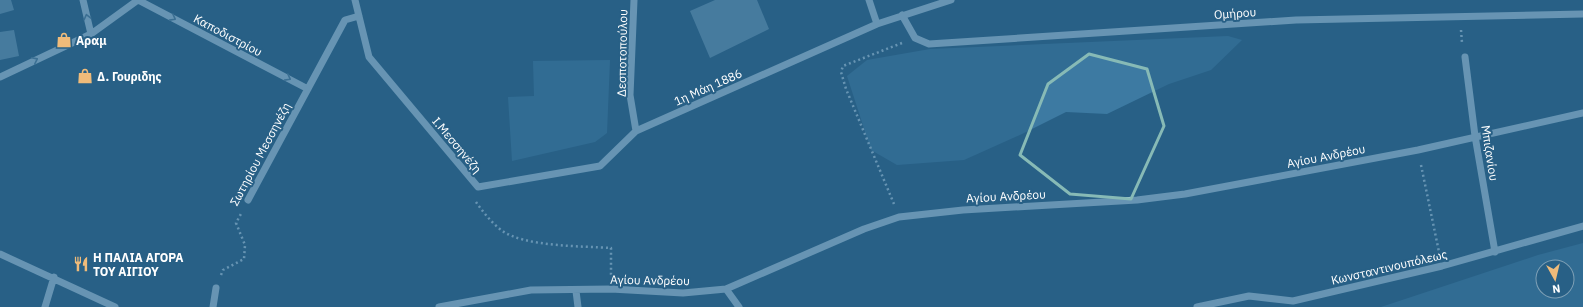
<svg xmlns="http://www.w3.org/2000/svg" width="1583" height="307" font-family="'IBM Plex Sans',sans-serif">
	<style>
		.green { fill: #3d7aa2; fill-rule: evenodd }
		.building { fill: #6c9bba }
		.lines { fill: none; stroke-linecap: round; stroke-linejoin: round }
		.path { stroke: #b3d3e8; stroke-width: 2.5; stroke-dasharray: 2 3; stroke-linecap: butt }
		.minor { stroke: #b3d3e8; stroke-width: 7 }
		.oneway { stroke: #5282a3 }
		.marked { fill: none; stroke: #87bab6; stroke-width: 3; stroke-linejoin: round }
		.labels { text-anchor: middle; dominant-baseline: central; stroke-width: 4; stroke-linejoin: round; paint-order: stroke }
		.street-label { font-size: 12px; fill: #fff; stroke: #286086 }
		.poi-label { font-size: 12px; font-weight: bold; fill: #fff; stroke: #286086; text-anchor: start }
	</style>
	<rect width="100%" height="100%" fill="#286086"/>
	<!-- green -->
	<path class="green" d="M1228,36L1242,40L1211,70L1169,84L1107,114L1066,112L1022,134L964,160L897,165L871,150L847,76L867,60L930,49Z
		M610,60L607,133L595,142L512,161L508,97L534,96L533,61Z
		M1583,243V307H1381L1538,255ZM1543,267H1567V291H1543Z"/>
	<!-- building -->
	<path class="building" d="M0,0H11L14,10L0,14Z
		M715,0H757L769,29L710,58L690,11Z
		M14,30L19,56L0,60V32Z"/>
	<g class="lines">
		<!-- path -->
		<path class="path" d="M1461,30L1462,43
			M1421,165L1439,252
			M476,202C483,212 491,222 501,230C523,247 583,246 611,248V275
			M894,204L846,89L841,72L843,66L902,43
			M221,275L223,270L244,259L245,245L236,223L242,212"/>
		<!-- minor -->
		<path class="minor" d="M83,0L91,34
			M138,0L308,89
			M355,0L369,57L478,187L600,166L636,131L877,24L951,0
			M634,0L630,95L636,131
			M869,0L877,24
			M902,15L915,38L929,44L1296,20L1583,14
			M1465,57L1475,136L1495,252
			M0,77L91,34L138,0
			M248,200L345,20L359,16
			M0,254L115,307
			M726,289L739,307
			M576,291L578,307
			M45,307L54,277
			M213,307L216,288
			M439,307L531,290L611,289L683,293L726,289L864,229L899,217L963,210L1137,200L1185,194L1418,150L1583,113
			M1197,307L1249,296L1293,301L1442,266L1583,226"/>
	</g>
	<!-- one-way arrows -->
	<defs><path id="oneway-chevron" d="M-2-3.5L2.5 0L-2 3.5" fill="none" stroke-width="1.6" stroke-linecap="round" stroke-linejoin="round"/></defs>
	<g class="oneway">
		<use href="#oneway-chevron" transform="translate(87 17) rotate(-104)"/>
		<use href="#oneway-chevron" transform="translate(173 18) rotate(28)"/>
		<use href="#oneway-chevron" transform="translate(35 60) rotate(-26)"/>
		<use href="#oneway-chevron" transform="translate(288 78) rotate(28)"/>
	</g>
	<!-- marked area -->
	<path d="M0 0H1583V307H0ZM1089,54L1147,69L1164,126L1131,199L1070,194L1020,155L1048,84Z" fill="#286086" fill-opacity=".55" fill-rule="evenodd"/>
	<path class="marked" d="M1089,54L1147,69L1164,126L1131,199L1070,194L1020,155L1048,84Z"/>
	<!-- icons -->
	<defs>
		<symbol id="shop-bare" viewBox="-9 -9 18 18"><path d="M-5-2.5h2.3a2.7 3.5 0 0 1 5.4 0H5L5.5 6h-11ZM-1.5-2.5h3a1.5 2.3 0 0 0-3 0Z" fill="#efbb7a" stroke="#286086" stroke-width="2.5" paint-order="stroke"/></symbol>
		<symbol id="restaurant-bare" viewBox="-9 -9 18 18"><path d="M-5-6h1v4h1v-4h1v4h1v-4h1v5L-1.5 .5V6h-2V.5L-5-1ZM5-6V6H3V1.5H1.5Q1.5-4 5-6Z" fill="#efbb7a" stroke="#286086" stroke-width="2.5" paint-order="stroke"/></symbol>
	</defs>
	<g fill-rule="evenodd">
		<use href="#shop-bare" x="53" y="29" width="22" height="22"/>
		<use href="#shop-bare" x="74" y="65" width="22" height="22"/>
		<use href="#restaurant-bare" x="70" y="253" width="22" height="22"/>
	</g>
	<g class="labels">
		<!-- street labels -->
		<g class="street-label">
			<text transform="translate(1235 13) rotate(-4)">Ομήρου</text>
			<text transform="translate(228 35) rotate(28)">Καποδιστρίου</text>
			<text transform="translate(622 53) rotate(-89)">Δεσποτοπούλου</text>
			<text transform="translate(708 87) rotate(-24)">1η Μάη 1886</text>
			<text transform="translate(457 145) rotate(50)">Ι.Μεσσηνέζη</text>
			<text transform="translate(1490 153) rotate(81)">Μπιζανίου</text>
			<text transform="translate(260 154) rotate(-62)">Σωτηρίου Μεσσηνέζη</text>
			<text transform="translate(1326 156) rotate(-11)">Αγίου Ανδρέου</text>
			<text transform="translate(1006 196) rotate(-3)">Αγίου Ανδρέου</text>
			<text transform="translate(1389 267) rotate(-13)">Κωνσταντινουπόλεως</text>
			<text transform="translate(650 280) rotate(1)">Αγίου Ανδρέου</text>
		</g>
		<!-- poi labels -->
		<g class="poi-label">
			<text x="76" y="40">Αραμ</text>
			<text x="97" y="76">Δ. Γουριδης</text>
			<text x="93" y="257">Η ΠΑΛΙΑ ΑΓΟΡΑ<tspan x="93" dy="14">ΤΟΥ ΑΙΓΙΟΥ</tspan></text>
		</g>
	</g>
	<!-- north arrow -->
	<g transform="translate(1555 279) rotate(172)"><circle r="19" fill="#286086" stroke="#7ea0b6"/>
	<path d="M0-3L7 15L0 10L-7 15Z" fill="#efbb7a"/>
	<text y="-6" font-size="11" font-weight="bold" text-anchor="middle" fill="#ffffff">N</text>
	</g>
</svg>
